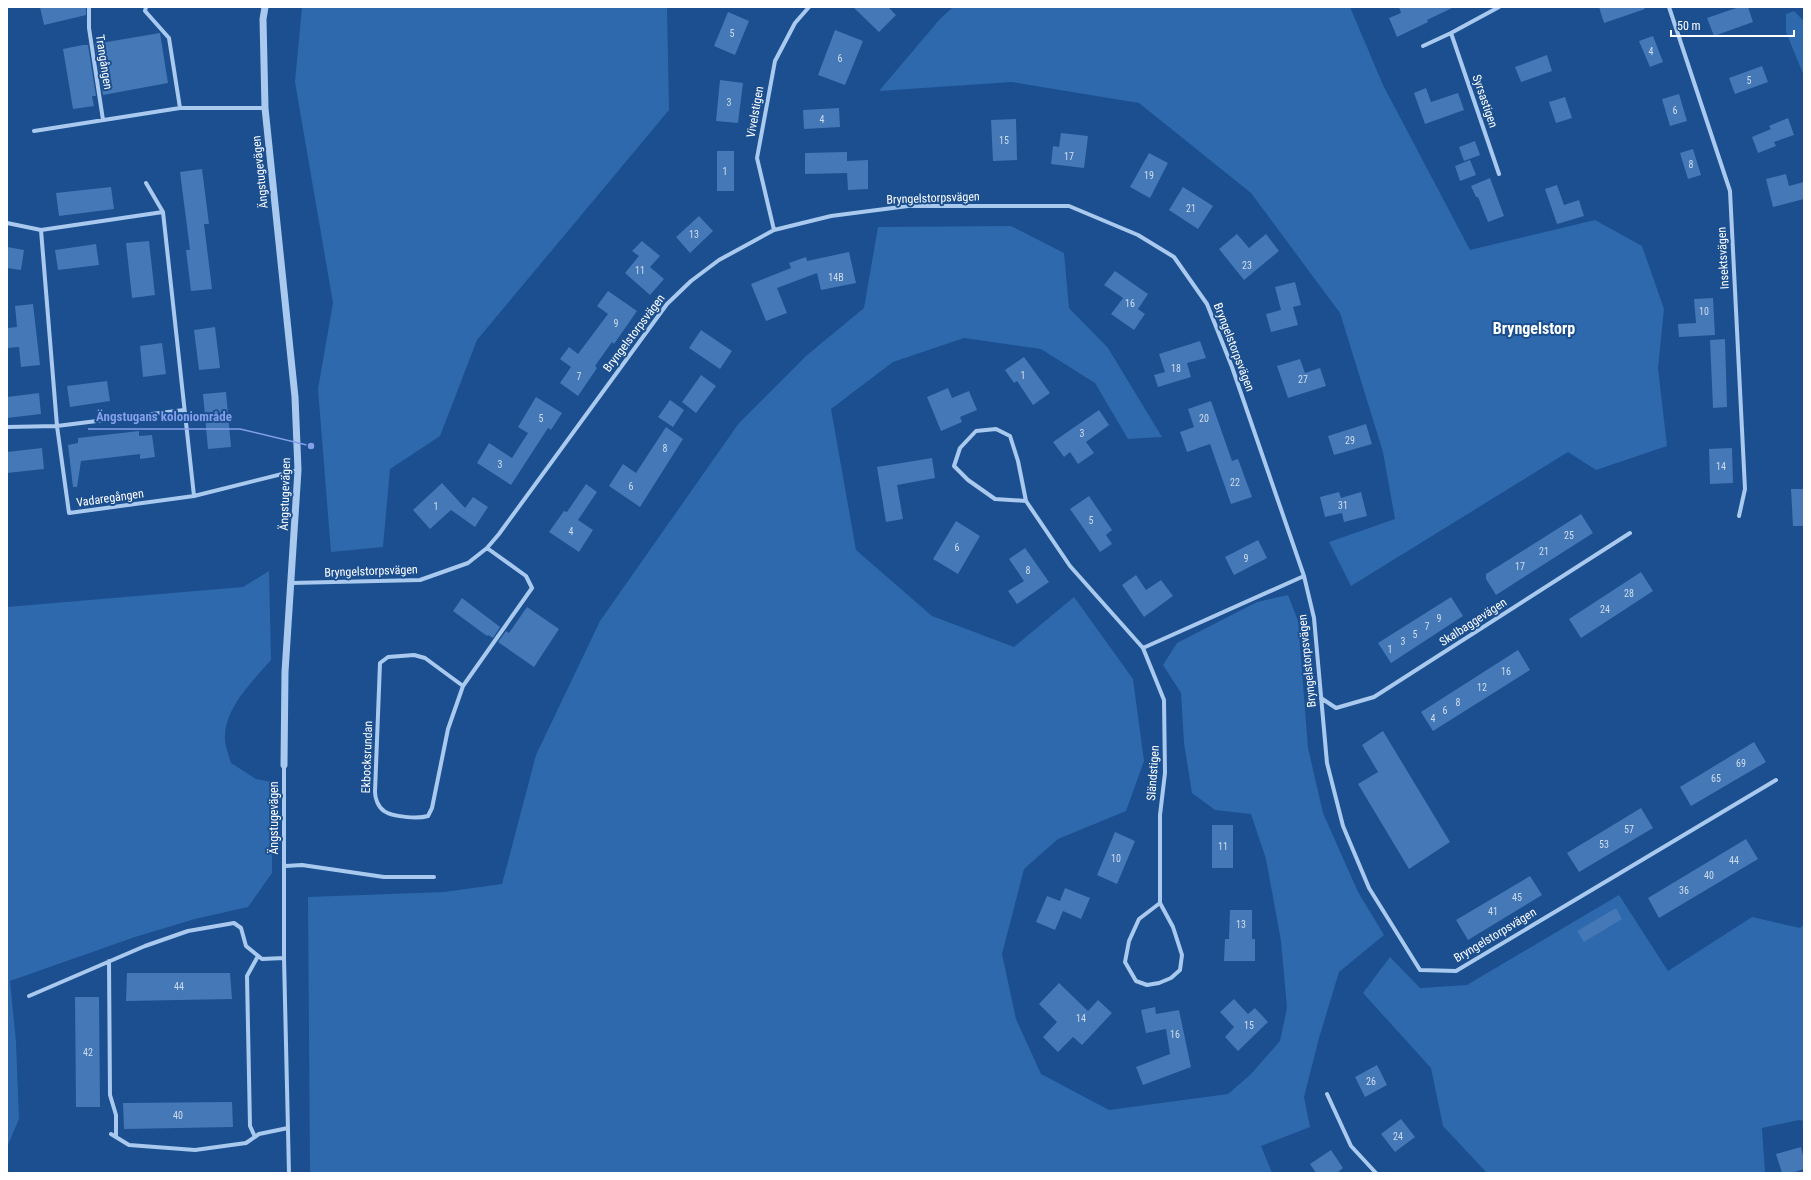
<svg xmlns="http://www.w3.org/2000/svg" width="1811" height="1180" font-family="'Roboto Condensed',sans-serif">
	<style>
		.green { fill: #2e69ad }
		.building { fill: #4478b7 }
		.lines { fill: none; stroke-linecap: round; stroke-linejoin: round }
		.minor { stroke: #a9c9ee; stroke-width: 4 }
		.tertiary { stroke: #a9c9ee; stroke-width: 7 }
		.labels { text-anchor: middle; dominant-baseline: central; stroke-width: 4; stroke-linejoin: round; paint-order: stroke }
		.number-label { font-size: 10px; fill: #d0dded }
		.street-label { font-size: 12px; fill: #fff; stroke: #1b4f8f }
		.district-label { font-size: 16px; font-weight: bold; fill: #fff; stroke: #1b4f8f }
		.leader { fill: none; stroke: #839eea; stroke-width: 1.5 }
		.callout-dot { fill: #839eea; stroke: #1b4f8f; stroke-width: 1.5 }
		.callout-label { font-size: 13px; text-anchor: middle; font-weight: bold; fill: #839eea; stroke: #1b4f8f; stroke-width: 4; stroke-linejoin: round; paint-order: stroke }
	</style>
	<rect width="100%" height="100%" fill="#1b4f8f"/>
	<!-- green -->
	<path class="green" d="M302,7H667L669,110L477,340L440,436L390,469L383,547L331,552L318,389L333,303L295,82Z
		M953,7H1350L1383,85L1470,250L1595,220L1642,246L1664,309L1658,368L1667,446L1596,470L1568,452L1351,586L1329,542L1395,519L1383,452L1340,313L1251,193L1139,103L1012,82L879,91L940,19Z
		M1794,11L1804,21V76L1786,32V14Z
		M1011,226L1064,253L1069,308L1108,348L1162,437L1128,439L1095,383L1041,349L964,338L893,362L831,409L856,550L932,616L1014,647L1074,597L1133,679L1144,761L1126,811L1058,839L1024,869L1002,954L1016,1019L1041,1074L1109,1110L1228,1094L1251,1074L1280,1041L1287,1008L1281,941L1266,859L1251,814L1215,810L1192,793L1184,743L1181,693L1163,665L1177,643L1257,602L1288,595L1298,621L1308,748L1323,813L1358,892L1384,935L1339,972L1319,1038L1304,1097L1310,1127L1261,1146L1272,1173H310L308,897L444,892L502,884L536,755L600,621L739,423L806,356L864,308L878,227Z
		M269,571L271,660C253,681 226,706 225,736C224,744 229,755 231,763L256,779L272,782V873L248,907L195,919L135,937L10,981L16,1042L19,1119L7,1147V607L243,587Z
		M1619,895L1668,971L1752,917L1800,928L1804,925V1121L1799,1120L1762,1128L1765,1173H1487L1443,1126L1431,1068L1363,993L1390,957L1420,988L1467,985Z"/>
	<!-- building -->
	<path class="building" d="M40,7H86V15L44,25Z
		M853,7H888L896,15L879,32Z
		M1399,7H1454L1427,20L1428,22L1397,37L1389,18L1401,13Z
		M1599,7H1644L1645,9L1604,23Z
		M1739,7H1748L1753,22L1714,36L1707,18Z
		M728,12L749,21L735,55L714,46Z
		M835,30L863,41L845,85L818,75Z
		M160,33L168,83L103,95L95,44Z
		M1653,36L1663,62L1650,67L1639,41Z
		M83,45H88L96,96H92L94,106L73,109L63,49Z
		M1547,55L1552,71L1521,82L1515,67Z
		M1762,66L1768,82L1735,94L1729,78Z
		M720,80L743,83L738,123L716,121Z
		M1426,88L1431,102L1458,93L1464,110L1425,124L1414,93Z
		M1679,94L1687,121L1670,126L1662,99Z
		M1565,97L1572,118L1556,123L1549,102Z
		M839,108L840,127L804,129L803,110Z
		M1788,118L1794,135L1774,142L1776,146L1758,153L1752,137L1771,129L1769,126Z
		M1016,119L1017,160L993,161L991,120Z
		M1061,133L1088,136L1084,168L1051,164L1053,146L1059,147Z
		M1475,141L1480,155L1464,161L1459,147Z
		M1693,149L1701,175L1688,179L1680,153Z
		M717,151H734V191H717Z
		M847,152V161L868,160V189L848,190L847,173L805,174V153Z
		M1149,153L1168,163L1150,198L1130,187Z
		M1470,160L1476,175L1460,181L1455,166Z
		M202,169L209,224H204L212,289L191,291L186,250H190L180,172Z
		M1786,174L1789,186L1804,182V199L1773,207L1766,179Z
		M1490,178L1504,216L1488,222L1478,197H1476L1471,186Z
		M1557,185L1564,205L1579,200L1584,216L1557,224L1545,189Z
		M111,187L114,209L59,216L56,193Z
		M1183,187L1213,206L1198,229L1169,210Z
		M699,216L713,231L690,253L676,237Z
		M1237,234L1249,248L1266,234L1279,251L1244,280L1219,249Z
		M149,241L155,295L132,298L126,243Z
		M642,241L660,256L650,267L664,279L650,295L625,273L639,256L632,251Z
		M96,244L99,265L58,270L55,250Z
		M7,247L24,250L21,270L7,268Z
		M849,252L856,283L821,290L817,273L777,288L787,313L766,321L751,284L791,268L789,263L806,257L807,261Z
		M1115,271L1148,294L1138,309L1145,314L1134,330L1111,314L1123,298L1104,285Z
		M1295,282L1301,305L1293,307L1298,325L1271,332L1266,314L1281,310L1275,287Z
		M608,291L637,311L614,344L612,342L595,366L597,368L578,396L560,383L571,367L560,359L569,347L578,354L608,314L597,306Z
		M1713,298L1715,335L1679,337L1678,324L1696,323L1694,299Z
		M33,304L40,365L21,367L19,347L7,348V328L17,327L15,306Z
		M215,327L220,368L199,370L194,330Z
		M701,330L732,351L720,369L689,348Z
		M1725,339L1727,407L1713,408L1710,340Z
		M1200,341L1206,358L1187,363L1191,377L1158,387L1154,375L1165,372L1159,354Z
		M162,343L166,374L143,377L140,346Z
		M1024,357L1050,393L1033,405L1017,381L1014,383L1005,370Z
		M1300,359L1305,373L1320,368L1326,386L1288,398L1277,366Z
		M701,375L716,386L696,413L682,402Z
		M107,381L110,401L70,407L67,386Z
		M948,388L952,398L969,391L977,410L960,417L962,422L941,431L927,397Z
		M226,392L231,447L208,449L203,394Z
		M39,393L41,414L7,418V397Z
		M536,397L562,413L551,430L548,428L511,485L477,463L489,443L512,458L528,433L518,427Z
		M670,400L684,410L673,427L658,417Z
		M1211,401L1232,461L1238,459L1252,497L1231,504L1210,444L1187,452L1180,432L1194,427L1188,409Z
		M1099,410L1109,425L1086,442L1094,453L1078,464L1070,452L1064,457L1053,442Z
		M1366,424L1372,444L1334,455L1328,436Z
		M666,427L683,439L640,507L609,486L623,464L636,473Z
		M139,431V436L152,435L155,457L140,459V454L81,461L77,487H73L68,445L78,443V438Z
		M42,448L44,469L7,473V452Z
		M1732,448L1733,483L1710,484L1709,449Z
		M932,458L935,478L897,485L903,519L886,522L877,467Z
		M442,483L465,508L473,497L488,507L475,527L451,510L430,529L413,510Z
		M586,484L597,492L578,520L593,530L579,552L549,532L564,511L567,512Z
		M1791,489H1804V526H1793Z
		M1339,492L1341,498L1361,492L1367,516L1344,522L1342,513L1325,517L1320,497Z
		M1089,496L1112,530L1106,535L1112,544L1100,552L1070,509Z
		M1581,514L1593,533L1496,595L1486,579V574Z
		M956,521L980,536L958,574L933,559Z
		M1258,540L1267,558L1234,575L1225,557Z
		M1025,548L1049,582L1017,604L1008,591L1024,581L1009,559Z
		M1641,572L1653,591L1581,638L1569,619Z
		M1136,575L1146,590L1161,580L1173,596L1144,617L1122,585Z
		M1451,597L1463,616L1391,663L1378,643Z
		M462,598L500,627L493,638L488,635L487,636L453,611Z
		M527,607L559,629L534,667L498,642L506,631L509,633Z
		M1518,650L1530,670L1433,731L1421,712Z
		M1383,731L1450,842L1409,869L1358,784L1378,772L1362,745Z
		M1754,742L1766,762L1691,806L1680,787Z
		M1641,808L1653,828L1579,872L1567,853Z
		M1212,825H1233V868H1212Z
		M1115,832L1135,841L1117,884L1097,875Z
		M1746,839L1758,859L1659,918L1648,898Z
		M1530,876L1542,895L1468,940L1456,920Z
		M1065,888L1090,898L1081,919L1063,911L1055,930L1036,922L1047,896L1060,901Z
		M1616,908L1622,919L1584,942L1577,931Z
		M1230,910H1252V939H1255V961H1224L1225,939H1229Z
		M127,973H230L232,999L126,1001Z
		M1059,983L1088,1011L1098,1000L1112,1013L1082,1045L1073,1037L1058,1052L1043,1037L1057,1022L1039,1004Z
		M75,997H99L100,1107H76Z
		M1234,999L1248,1014L1255,1008L1268,1022L1238,1051L1225,1037L1234,1027L1220,1012Z
		M1155,1007L1156,1014L1179,1010L1191,1067L1143,1085L1136,1067L1170,1054L1166,1029L1146,1033L1141,1010Z
		M1377,1065L1387,1085L1365,1097L1355,1077Z
		M232,1102L233,1127L124,1129L123,1103Z
		M1401,1119L1415,1137L1395,1152L1381,1134Z
		M1801,1147L1804,1160V1169L1791,1173H1782L1776,1154Z
		M1331,1150L1343,1168L1337,1173H1316L1310,1164Z"/>
	<g class="lines">
		<!-- minor -->
		<path class="minor" d="M89,7V28L103,120
			M146,7L145,11L169,38L180,108
			M1669,7L1730,191L1745,489L1739,516
			M1451,33L1499,174
			M1423,46L1451,33L1499,7
			M34,131L180,108H265
			M146,183L163,212L194,496
			M163,212L41,230L57,426L69,513L194,496L298,470
			M7,223L41,230
			M774,230L757,158L775,61L795,23L809,7
			M7,427L57,426L184,410
			M1026,501L995,499L968,480L954,466L960,448L976,431L996,429L1010,436L1018,461L1026,501L1070,566L1143,648L1164,700L1165,773L1160,815V903L1173,927L1182,955L1180,970L1171,978L1159,983L1147,985L1136,981L1125,962L1129,941L1139,919L1160,903
			M291,583L420,580L468,563L487,548L499,534L667,304L691,281L719,260L774,230L831,216L908,206H1069L1138,235L1174,257L1207,304L1232,367L1304,576L1314,618L1327,763L1343,826L1369,888L1420,970L1456,971L1776,780
			M1143,648L1304,576
			M463,686L448,729L432,808L428,816C418,819 392,817 384,811C378,807 375,798 375,792L380,663L388,657L414,655L425,658L463,686L532,588L526,576L487,548
			M1321,698L1336,708L1374,697L1630,533
			M284,765V958L289,1173
			M285,866L302,865L384,877H434
			M109,961L110,1095L116,1115V1137
			M29,996L145,946L188,931L234,923L241,928L246,946L262,959L284,958
			M1327,1094L1351,1146L1376,1173
			M111,1134L129,1145L195,1150L246,1143L259,1134L288,1128
			M255,1137L250,1126L247,976L258,956"/>
		<!-- tertiary -->
		<path class="tertiary" d="M265,7L263,19L265,108L295,397L298,470L285,672L284,765"/>
	</g>
	<g class="labels">
		<!-- number labels -->
		<g class="number-label">
			<text x="732" y="33">5</text>
			<text x="1651" y="51">4</text>
			<text x="840" y="58">6</text>
			<text x="1749" y="80">5</text>
			<text x="729" y="102">3</text>
			<text x="1675" y="110">6</text>
			<text x="822" y="119">4</text>
			<text x="1004" y="140">15</text>
			<text x="1069" y="156">17</text>
			<text x="1691" y="164">8</text>
			<text x="725" y="171">1</text>
			<text x="1149" y="175">19</text>
			<text x="1191" y="208">21</text>
			<text x="694" y="234">13</text>
			<text x="1247" y="265">23</text>
			<text x="640" y="270">11</text>
			<text x="836" y="277">14B</text>
			<text x="1130" y="303">16</text>
			<text x="1704" y="311">10</text>
			<text x="616" y="323">9</text>
			<text x="1176" y="368">18</text>
			<text x="1023" y="375">1</text>
			<text x="579" y="376">7</text>
			<text x="1303" y="379">27</text>
			<text x="541" y="418">5</text>
			<text x="1204" y="418">20</text>
			<text x="1082" y="433">3</text>
			<text x="1350" y="440">29</text>
			<text x="665" y="448">8</text>
			<text x="500" y="464">3</text>
			<text x="1721" y="466">14</text>
			<text x="1235" y="482">22</text>
			<text x="631" y="486">6</text>
			<text x="1343" y="505">31</text>
			<text x="436" y="506">1</text>
			<text x="1091" y="520">5</text>
			<text x="571" y="531">4</text>
			<text x="1569" y="535">25</text>
			<text x="957" y="547">6</text>
			<text x="1544" y="551">21</text>
			<text x="1246" y="558">9</text>
			<text x="1520" y="566">17</text>
			<text x="1028" y="570">8</text>
			<text x="1629" y="593">28</text>
			<text x="1605" y="609">24</text>
			<text x="1439" y="618">9</text>
			<text x="1427" y="626">7</text>
			<text x="1415" y="634">5</text>
			<text x="1403" y="641">3</text>
			<text x="1390" y="649">1</text>
			<text x="1506" y="671">16</text>
			<text x="1482" y="687">12</text>
			<text x="1458" y="702">8</text>
			<text x="1445" y="710">6</text>
			<text x="1433" y="718">4</text>
			<text x="1741" y="763">69</text>
			<text x="1716" y="778">65</text>
			<text x="1629" y="829">57</text>
			<text x="1604" y="844">53</text>
			<text x="1223" y="846">11</text>
			<text x="1116" y="858">10</text>
			<text x="1734" y="860">44</text>
			<text x="1709" y="875">40</text>
			<text x="1684" y="890">36</text>
			<text x="1517" y="897">45</text>
			<text x="1493" y="911">41</text>
			<text x="1241" y="924">13</text>
			<text x="179" y="986">44</text>
			<text x="1081" y="1018">14</text>
			<text x="1249" y="1025">15</text>
			<text x="1175" y="1034">16</text>
			<text x="88" y="1052">42</text>
			<text x="1371" y="1081">26</text>
			<text x="178" y="1115">40</text>
			<text x="1398" y="1136">24</text>
		</g>
		<!-- street labels -->
		<g class="street-label">
			<text transform="translate(104 62) rotate(81)">Trangången</text>
			<text transform="translate(1485 101) rotate(71)">Syrsastigen</text>
			<text transform="translate(755 112) rotate(-80)">Vivelstigen</text>
			<text transform="translate(260 172) rotate(-96)">Ängstugevägen</text>
			<text transform="translate(933 198) rotate(-2)">Bryngelstorpsvägen</text>
			<text transform="translate(1723 258) rotate(-93)">Insektsvägen</text>
			<text transform="translate(634 333) rotate(-53)">Bryngelstorpsvägen</text>
			<text transform="translate(1234 347) rotate(69)">Bryngelstorpsvägen</text>
			<text transform="translate(285 494) rotate(-88)">Ängstugevägen</text>
			<text transform="translate(110 498) rotate(-8)">Vadaregången</text>
			<text transform="translate(371 571) rotate(-2)">Bryngelstorpsvägen</text>
			<text transform="translate(1473 622) rotate(-33)">Skalbaggevägen</text>
			<text transform="translate(1307 661) rotate(-96)">Bryngelstorpsvägen</text>
			<text transform="translate(367 757) rotate(-88)">Ekbocksrundan</text>
			<text transform="translate(1153 773) rotate(-86)">Sländstigen</text>
			<text transform="translate(274 818) rotate(-90)">Ängstugevägen</text>
			<text transform="translate(1495 935) rotate(-31)">Bryngelstorpsvägen</text>
		</g>
		<!-- district labels -->
		<g class="district-label">
			<text x="1534" y="328">Bryngelstorp</text>
		</g>
	</g>
	<!-- callouts -->
	<path class="leader" d="M311 446L240 429H88"/>
	<circle class="callout-dot" cx="311" cy="446" r="4"/>
	<g class="callout-label">
		<text x="164" y="421">Ängstugans koloniområde</text>
	</g>
	<!-- border -->
	<rect width="1811" height="1180" fill="none" stroke="#ffffff" stroke-width="16"/>
	<!-- scale -->
	<path d="M1671 30v6h123v-6" fill="none" stroke="#ffffff" stroke-width="2"/>
	<text x="1677" y="30" font-size="12" fill="#ffffff" stroke="#1b4f8f" stroke-width="3" paint-order="stroke">50 m</text>
</svg>
